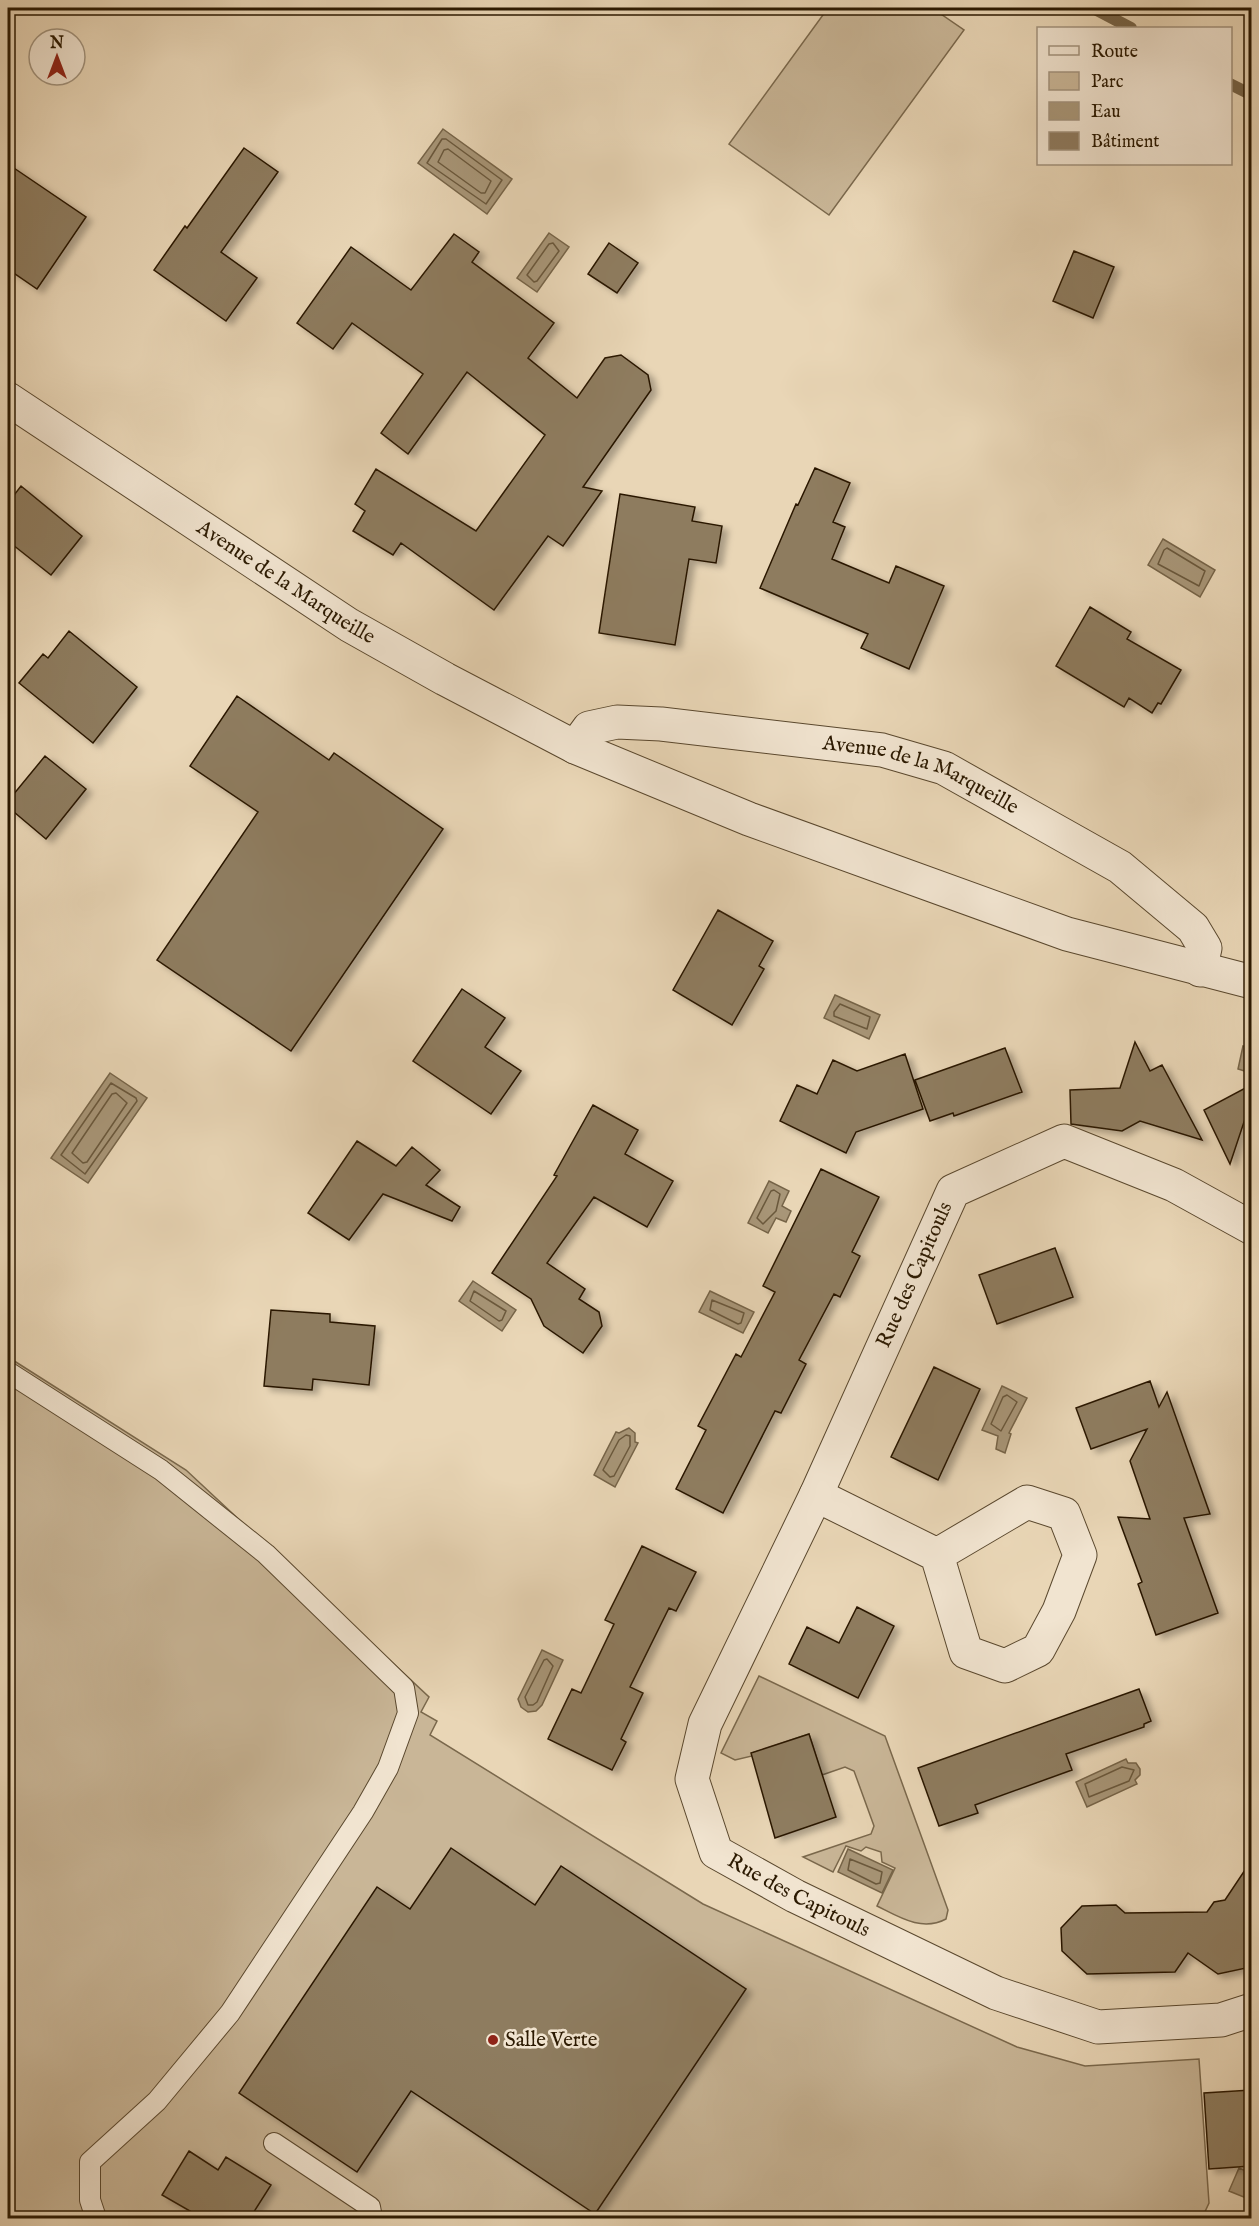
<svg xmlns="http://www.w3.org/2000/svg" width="1259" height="2226" font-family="'IM FELL English',serif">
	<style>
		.green { fill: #c9b697; stroke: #7a684c; stroke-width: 1.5 }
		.water { fill: #a89678; stroke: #766448; stroke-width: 1.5 }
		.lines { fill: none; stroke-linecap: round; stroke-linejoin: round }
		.shore { stroke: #6a583c; stroke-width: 1.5 }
		.stream { stroke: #766448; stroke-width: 12 }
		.building { fill: #8e7b5f; stroke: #2b1901; stroke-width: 1.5; filter: url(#shadow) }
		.service-casing { stroke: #5a482e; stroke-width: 22 }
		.minor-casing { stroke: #5a482e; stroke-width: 35 }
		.tertiary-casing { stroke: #5a482e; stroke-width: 35 }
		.service { stroke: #f1e4d0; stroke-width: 20 }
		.minor { stroke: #f1e4d0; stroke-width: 33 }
		.tertiary { stroke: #f1e4d0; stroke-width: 33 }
		.poi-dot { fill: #8f2418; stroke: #f1e4d0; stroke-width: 2 }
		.labels { text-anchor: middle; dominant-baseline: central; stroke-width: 5; stroke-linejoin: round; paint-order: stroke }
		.street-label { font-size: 21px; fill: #2b1901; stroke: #f1e4d0 }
		.poi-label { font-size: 21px; fill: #2b1901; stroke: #f1e4d0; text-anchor: start }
	</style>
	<defs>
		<filter id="shadow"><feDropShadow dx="6" dy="4" stdDeviation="3" flood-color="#0004"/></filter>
	</defs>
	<rect width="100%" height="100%" fill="#e9d6b6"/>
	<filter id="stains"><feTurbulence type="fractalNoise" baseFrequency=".00333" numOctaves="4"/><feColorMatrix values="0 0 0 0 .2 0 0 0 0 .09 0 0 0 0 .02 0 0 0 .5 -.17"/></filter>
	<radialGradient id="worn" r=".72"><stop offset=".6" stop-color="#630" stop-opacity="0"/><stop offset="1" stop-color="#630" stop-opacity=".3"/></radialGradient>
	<!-- green -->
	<path class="green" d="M828,8H932L964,30L829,215L729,144Z
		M8,1357L186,1470L429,1697L421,1712L437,1721L430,1735L703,1904L1017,2047L1085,2066L1199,2059L1209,2203L1202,2218H8Z
		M759,1676L885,1736L948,1910L946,1919C922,1932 899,1917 877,1906L895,1868L882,1862L881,1852L866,1847L861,1851L846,1846L833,1872L803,1857L871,1834L874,1826L854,1771L845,1767L822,1775L809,1734L752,1753V1756L735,1760L721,1753Z"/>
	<!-- water -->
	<path class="water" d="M443,129L512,179L487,214L418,163Z
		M549,233L569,247L537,292L517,278Z
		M1163,539L1215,570L1200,597L1148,565Z
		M835,995L880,1015L869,1039L824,1018Z
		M1243,1046L1251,1048V1073L1238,1069Z
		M110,1073L147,1098L88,1183L51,1158Z
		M769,1181L789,1191L782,1206L791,1211L786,1222L776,1218L768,1233L748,1223Z
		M473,1281L516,1310L502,1331L459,1301Z
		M710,1291L754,1312L743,1333L699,1312Z
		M1002,1386L1027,1398L1009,1433L1011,1434L1005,1453L996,1449L998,1436L982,1430Z
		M629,1428L635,1433V1442L638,1443L615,1487L594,1475L616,1432L619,1433Z
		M542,1650L563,1660L542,1705L536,1711L528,1712L521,1707L518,1699Z
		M1126,1759L1128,1763H1136L1140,1769V1775L1135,1780L1137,1784L1087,1807L1076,1782Z
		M848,1849L893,1870L882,1893L838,1872Z
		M1239,2168L1251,2173V2200L1229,2191Z"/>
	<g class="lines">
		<!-- shore -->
		<path class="shore" d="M446,139L502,180L486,204L427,163L442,139Z
			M448,149L491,181L485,193H481L438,162L444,150Z
			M553,243L559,251L537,281L534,282L527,275L549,244Z
			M1167,548L1205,571L1199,586L1158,564L1164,550Z
			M840,1004L870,1017L867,1029L834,1016V1012Z
			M111,1083L136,1098L137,1101L85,1174L61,1155Z
			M116,1093L127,1103L87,1162L83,1163L72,1153L112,1094Z
			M774,1190L780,1194L776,1211L763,1224L757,1218L771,1191Z
			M474,1291L506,1311L502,1320L499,1321L470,1301Z
			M712,1300L744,1313L741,1323L738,1324L710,1310Z
			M1007,1395L1017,1402L1001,1431L991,1424L1003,1397Z
			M626,1435L630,1436V1446L614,1476L610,1477L603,1470L619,1440Z
			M547,1659L553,1666L537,1702L533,1705H528L525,1697L544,1660Z
			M1122,1767L1134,1770L1129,1781L1089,1797L1085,1784Z
			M850,1859L882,1872L880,1883L876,1884L848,1870Z"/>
		<!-- stream -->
		<path class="stream" d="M1093,8L1131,28
			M1230,84L1252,95"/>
	</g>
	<!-- building -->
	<path class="building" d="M244,148L278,172L221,252L257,278L226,321L154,270L185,226L187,228Z
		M8,164L86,217L37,289L8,269Z
		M454,234L479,252L472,262L554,323L528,358L577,398L605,358L621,355L648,375L651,390L583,487L602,491L563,546L548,536L494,610L401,543L393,555L353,531L365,511L355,504L376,469L476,531L545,435L467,372L408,454L381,433L423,374L352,323L333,349L297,323L351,247L411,290Z
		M609,243L638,263L617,293L588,274Z
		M1074,251L1114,267L1093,318L1053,301Z
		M815,468L850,483L833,522L845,527L832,559L889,583L896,566L944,586L909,669L861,648L868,634L760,588L796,504L798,505Z
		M21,486L82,536L51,575L8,541V503Z
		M620,494L695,507L692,521L722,526L716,563L689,559L675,645L599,633Z
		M1090,607L1131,632L1127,639L1181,670L1161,704L1158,703L1152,713L1129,698L1124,707L1056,666Z
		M69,631L137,687L93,743L19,683L43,654L48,658Z
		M237,696L329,760L334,753L443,829L291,1051L157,960L258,812L190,766Z
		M45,756L86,789L46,839L8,807V801Z
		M718,910L773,941L759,966L764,969L732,1025L673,990Z
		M462,989L505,1018L485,1047L521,1071L491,1114L413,1061Z
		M1135,1042L1150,1071L1162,1065L1202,1140L1140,1121L1122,1131L1071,1124L1070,1090L1120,1088Z
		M1005,1048L1022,1092L954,1116L953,1113L930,1121L915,1080Z
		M905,1054L923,1109L856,1132L846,1153L780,1121L797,1085L817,1094L833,1060L857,1071Z
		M1251,1085V1101L1230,1164L1204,1110Z
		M593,1105L638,1130L625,1154L673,1181L647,1227L594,1197L547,1263L585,1289L579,1299L599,1312L602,1326L583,1353L544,1326L531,1299L492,1273L557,1176L554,1175Z
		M357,1141L396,1166L412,1147L440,1170L426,1185L460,1207L452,1221L383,1194L349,1240L308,1213Z
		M821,1169L879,1197L852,1252L860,1256L840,1297L834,1294L799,1360L806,1364L781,1413L775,1411L723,1513L676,1489L706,1430L698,1426L736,1354L741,1357L775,1292L763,1286Z
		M1055,1248L1073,1297L997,1324L979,1275Z
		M271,1310L330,1314V1322L375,1326L369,1385L313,1379L312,1390L264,1386Z
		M934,1367L980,1389L938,1480L891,1457Z
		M1150,1381L1159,1407L1167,1392L1210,1514L1184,1518L1218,1613L1156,1635L1138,1584L1142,1582L1118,1517L1150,1519L1130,1461L1147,1429L1091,1449L1076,1408Z
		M642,1546L696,1572L676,1611L669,1608L630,1687L643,1693L621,1739L626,1742L612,1770L548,1739L572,1689L581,1693L614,1624L605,1620Z
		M857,1607L894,1626L858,1698L789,1664L807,1627L839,1643Z
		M1139,1689L1151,1721L1144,1724V1727L1066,1754L1072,1770L975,1805L978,1813L939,1826L918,1768Z
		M809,1734L836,1817L775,1838L751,1753Z
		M451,1848L535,1905L561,1866L746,1989L595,2214L411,2091L357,2172L239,2093L377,1887L410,1909Z
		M1251,1861V1967L1218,1974L1188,1953L1175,1972L1087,1974L1062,1951L1061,1928L1082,1906L1116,1905L1125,1913L1207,1912L1214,1902L1225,1900Z
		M1251,2090V2166L1209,2169L1204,2093Z
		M189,2151L218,2170L226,2157L271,2185L250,2218H202L162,2195Z"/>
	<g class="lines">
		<defs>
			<path id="service" d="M8,1372L161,1470L266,1554L404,1688L408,1713L388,1768L363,1812L230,2013L157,2101L90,2162V2200L96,2218
				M274,2143L370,2207L372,2218"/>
			<g id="minor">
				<path id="s1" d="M575,747L589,728L617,722L661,724L882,750L944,768L1120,867L1193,928L1205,948L1200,970"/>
				<path id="s2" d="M1252,1228L1174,1185L1064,1141L953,1191L816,1495L705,1724L692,1779L716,1852L795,1896L996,1993L1098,2027L1221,2020L1252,2010"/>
				<path d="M816,1495L937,1555L966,1652L1005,1666L1038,1650L1059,1611L1080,1555L1064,1514L1027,1502L937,1555"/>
			</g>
			<g id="tertiary">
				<path id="s3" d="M8,399L349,625L445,679L575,747L749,819L1067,934L1252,982"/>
			</g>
		</defs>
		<!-- service casing -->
		<use href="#service" class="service-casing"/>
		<!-- minor casing -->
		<use href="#minor" class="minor-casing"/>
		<!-- tertiary casing -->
		<use href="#tertiary" class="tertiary-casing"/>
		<!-- service -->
		<use href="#service" class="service"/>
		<!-- minor -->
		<use href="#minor" class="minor"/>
		<!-- tertiary -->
		<use href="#tertiary" class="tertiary"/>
	</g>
	<!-- markers -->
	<circle class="poi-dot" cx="493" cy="2040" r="6"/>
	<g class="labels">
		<!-- street labels -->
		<g class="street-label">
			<text stroke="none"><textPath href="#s3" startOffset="333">Avenue de la Marqueille</textPath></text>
			<text stroke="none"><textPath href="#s1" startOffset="363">Avenue de la Marqueille</textPath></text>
			<text transform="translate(915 1275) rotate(-66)">Rue des Capitouls</text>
			<text stroke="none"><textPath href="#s2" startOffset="1144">Rue des Capitouls</textPath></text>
		</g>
		<!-- poi labels -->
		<g class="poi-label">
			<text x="505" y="2040">Salle Verte</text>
		</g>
	</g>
	<!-- margin -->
	<rect width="1259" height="2226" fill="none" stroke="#e9d6b6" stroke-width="30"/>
	<rect x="9" y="9" width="1241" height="2208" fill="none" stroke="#2b1901" stroke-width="3"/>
	<rect x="15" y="15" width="1229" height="2196" fill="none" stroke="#2b1901" stroke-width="1.5"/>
	<!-- legend -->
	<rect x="1037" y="27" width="195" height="138" fill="#f1e4d0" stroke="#a2937d" stroke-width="1.5"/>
	<rect x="1049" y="46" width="30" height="9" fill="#f1e4d0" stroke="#a2937d" stroke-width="1.5"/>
	<text x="1091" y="57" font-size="18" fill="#2b1901">Route</text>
	<rect x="1049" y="72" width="30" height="18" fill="#c9b697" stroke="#a2937d" stroke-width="1.5"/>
	<text x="1091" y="87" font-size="18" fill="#2b1901">Parc</text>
	<rect x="1049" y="102" width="30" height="18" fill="#a89678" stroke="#a2937d" stroke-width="1.5"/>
	<text x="1091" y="117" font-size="18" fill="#2b1901">Eau</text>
	<rect x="1049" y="132" width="30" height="18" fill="#8e7b5f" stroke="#a2937d" stroke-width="1.5"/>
	<text x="1091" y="147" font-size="18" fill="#2b1901">Bâtiment</text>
	<!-- north arrow -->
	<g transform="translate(57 57)"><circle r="28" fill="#f1e4d0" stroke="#a2937d" stroke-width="1.5"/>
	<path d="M0-4.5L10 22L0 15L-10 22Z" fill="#8f2418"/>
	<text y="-9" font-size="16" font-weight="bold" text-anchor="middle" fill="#2b1901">N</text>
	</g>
	<rect width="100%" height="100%" filter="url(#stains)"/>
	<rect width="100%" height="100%" fill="url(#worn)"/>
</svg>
